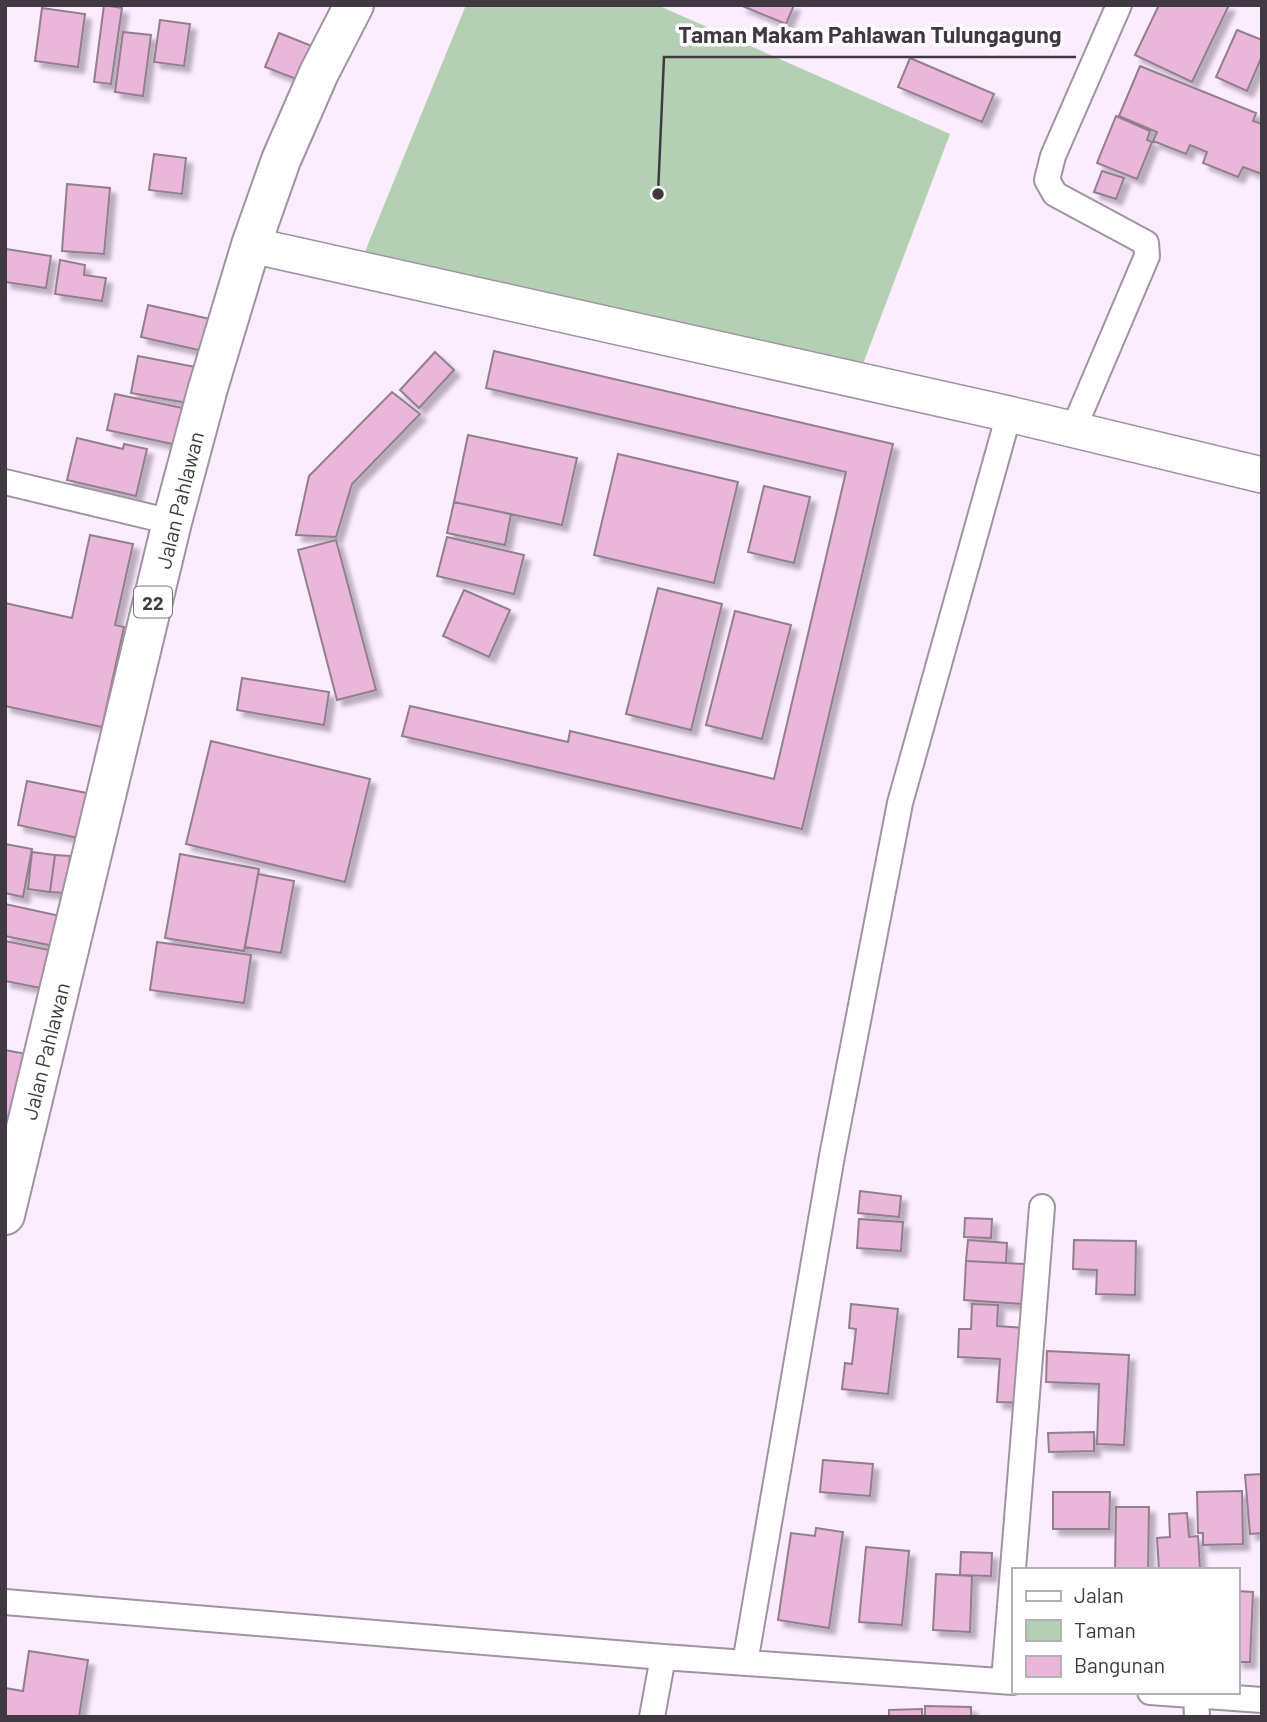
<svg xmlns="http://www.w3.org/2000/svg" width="1267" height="1722" font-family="Barlow,sans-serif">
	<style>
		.green { fill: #b3d1b2 }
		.building { fill: #eab6da; stroke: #927f8c; stroke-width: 2; filter: url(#shadow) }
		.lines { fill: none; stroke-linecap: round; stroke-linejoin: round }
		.street-casing { stroke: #a192a3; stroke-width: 28 }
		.secondary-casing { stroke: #a192a3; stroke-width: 38 }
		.highway-casing { stroke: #a192a3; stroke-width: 42 }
		.street { stroke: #fff; stroke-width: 24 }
		.secondary { stroke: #fff; stroke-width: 35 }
		.highway { stroke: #fff; stroke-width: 38 }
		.labels { text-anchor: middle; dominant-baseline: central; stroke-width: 7; stroke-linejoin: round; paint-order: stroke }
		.shield { fill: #fff; stroke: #79747a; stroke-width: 2 }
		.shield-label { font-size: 19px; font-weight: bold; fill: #403941 }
		.street-label { font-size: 21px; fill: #403941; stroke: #fff }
		.leader { fill: none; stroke: #403941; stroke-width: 2.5 }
		.callout-dot { fill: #403941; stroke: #fff; stroke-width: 2.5 }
		.callout-label { font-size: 23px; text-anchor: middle; font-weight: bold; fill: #403941; stroke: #fff; stroke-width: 7; stroke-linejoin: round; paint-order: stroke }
	</style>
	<defs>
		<filter id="shadow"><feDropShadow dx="6" dy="6" stdDeviation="2" flood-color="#0004"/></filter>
	</defs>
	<rect width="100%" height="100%" fill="#fcecff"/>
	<!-- green -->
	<path class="green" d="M466,5H657L950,134L860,372L364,254Z"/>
	<!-- building -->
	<path class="building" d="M104,5L122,8L111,84L94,82Z
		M740,5H794L786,24Z
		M1159,5H1229L1192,82L1135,55Z
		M42,8L85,14L78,67L35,61Z
		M160,20L190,24L184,66L154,62Z
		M1237,30L1262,40V56L1247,91L1216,77Z
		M123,32L151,35L143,96L115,92Z
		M279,33L317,48L304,82L265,67Z
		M910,58L994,94L982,122L898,87Z
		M1140,66L1256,113L1253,121L1262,124V174L1243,167L1238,177L1203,163L1207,152L1190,145L1186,154L1153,141L1157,132L1119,116Z
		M1116,116L1150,131L1147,140L1152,142L1137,179L1097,163Z
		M154,154L186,158L182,194L149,190Z
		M1102,171L1124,178L1116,199L1094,192Z
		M67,184L110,188L104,254L62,251Z
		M6,249L51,256L46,288L5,282Z
		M60,260L85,265L84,275L106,278L102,301L55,294Z
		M148,305L210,319L203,351L141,337Z
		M494,351L893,444L802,829L402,736L410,706L568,742L570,731L774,779L846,472L486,388Z
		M435,352L454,370L419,408L400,390Z
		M138,356L206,369L199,405L131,393Z
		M392,392L420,414L352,484L336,537L296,535L309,476Z
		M115,394L197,411L182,446L107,430Z
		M468,435L577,458L562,525L454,502Z
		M77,438L123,449L124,444L147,449L136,496L67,480Z
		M618,454L738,482L714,583L594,555Z
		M764,486L810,497L794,563L748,552Z
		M454,502L511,514L505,545L447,533Z
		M90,535L133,544L115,625L124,627L102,727L5,706V603L72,618Z
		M447,537L524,555L514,594L437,576Z
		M336,540L376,690L337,700L298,550Z
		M658,588L722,604L691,730L626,714Z
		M464,590L510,610L489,657L443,636Z
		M735,611L791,625L762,739L706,725Z
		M242,678L329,692L324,725L237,710Z
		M211,741L370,779L345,882L186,844Z
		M27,781L87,793L78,838L18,825Z
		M5,844L32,849L23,897L5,893Z
		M32,852L55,855L50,892L28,889Z
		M180,854L259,869L244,951L165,938Z
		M55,855L70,856L66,893L50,892Z
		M258,874L294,881L281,953L245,947Z
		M5,904L60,916L54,946L5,936Z
		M5,941L64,953L56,991L5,981Z
		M157,942L251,955L244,1003L150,990Z
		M5,1050L26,1054L5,1137Z
		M860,1191L901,1196L899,1217L858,1213Z
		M965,1218L992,1219L991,1238L964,1237Z
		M859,1219L903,1222L901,1251L857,1248Z
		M968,1240L1007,1243L1006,1263L966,1261Z
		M1074,1240L1136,1241L1135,1295L1096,1294L1097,1270L1073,1269Z
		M966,1261L1025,1264L1023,1304L964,1300Z
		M851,1304L898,1309L888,1394L842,1389L845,1363L852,1364L856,1329L849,1328Z
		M972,1304L998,1305L997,1326L1027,1328L1023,1403L997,1402L1000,1359L958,1357L959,1329H971Z
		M1047,1351L1129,1355L1124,1445L1097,1444L1099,1384L1046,1382Z
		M1094,1432V1451L1049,1452L1048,1433Z
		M823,1460L873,1464L870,1496L820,1492Z
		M1262,1474V1533L1250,1534L1245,1475Z
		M1242,1491L1243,1544L1203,1545V1533H1198L1197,1492Z
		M1053,1492H1110L1109,1529H1053Z
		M1116,1507H1149L1148,1570H1115Z
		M1187,1513L1189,1537L1198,1536L1200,1570H1159L1157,1538L1170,1537L1169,1514Z
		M816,1528L843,1532L829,1628L778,1620L791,1533L815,1536Z
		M866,1547L909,1551L902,1625L859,1622Z
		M961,1552L992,1553L991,1576L960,1575Z
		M936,1574L972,1576L970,1632L933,1630Z
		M1237,1591L1253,1592L1250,1662H1237Z
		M29,1651L88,1660L79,1717H5V1688L23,1691Z
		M925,1706L971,1707V1717H925Z
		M922,1709V1717H889V1710Z"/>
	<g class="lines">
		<defs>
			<path id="street" d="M1073,430L1147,256L1146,243L1055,194L1047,180L1053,156L1119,5
				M5,482L172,522
				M5,1602L663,1657L1013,1682
				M745,1663L832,1156L900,803L1009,414
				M1004,1681L1042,1207
				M1150,1692L1262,1700
				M1196,1696L1197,1717
				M652,1717L663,1657"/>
			<path id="secondary" d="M251,245L1009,414L1262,475"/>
			<path id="highway" d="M5,1215L172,522L208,388L251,245L281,160L319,73L354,5"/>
		</defs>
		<!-- street casing -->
		<use href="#street" class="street-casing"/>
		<!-- secondary casing -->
		<use href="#secondary" class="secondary-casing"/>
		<!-- highway casing -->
		<use href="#highway" class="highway-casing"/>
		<!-- street -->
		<use href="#street" class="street"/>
		<!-- secondary -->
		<use href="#secondary" class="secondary"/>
		<!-- highway -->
		<use href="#highway" class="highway"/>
	</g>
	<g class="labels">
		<!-- shield labels -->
		<rect class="shield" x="134" y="586.5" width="38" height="31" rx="5"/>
		<g class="shield-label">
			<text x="153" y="602">22</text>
		</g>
		<!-- street labels -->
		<g class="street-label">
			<text transform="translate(179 500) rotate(-76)">Jalan Pahlawan</text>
			<text transform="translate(45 1051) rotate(-76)">Jalan Pahlawan</text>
		</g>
	</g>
	<!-- callouts -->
	<path class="leader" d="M658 194L664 57H1076"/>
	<circle class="callout-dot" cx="658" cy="194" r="7"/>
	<g class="callout-label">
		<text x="870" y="43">Taman Makam Pahlawan Tulungagung</text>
	</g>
	<!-- border -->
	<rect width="1267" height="1722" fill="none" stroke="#403941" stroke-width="14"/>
	<!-- legend -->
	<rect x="1012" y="1568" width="228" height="126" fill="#ffffff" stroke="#b3b0b3" stroke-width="2"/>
	<rect x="1026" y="1591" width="35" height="10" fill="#ffffff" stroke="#b3b0b3" stroke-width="2"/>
	<text x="1074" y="1603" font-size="21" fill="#403941">Jalan</text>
	<rect x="1026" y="1620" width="35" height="21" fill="#b3d1b2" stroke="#b3b0b3" stroke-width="2"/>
	<text x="1074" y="1638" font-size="21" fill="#403941">Taman</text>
	<rect x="1026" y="1656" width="35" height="21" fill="#eab6da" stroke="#b3b0b3" stroke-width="2"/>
	<text x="1074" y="1673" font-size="21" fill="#403941">Bangunan</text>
</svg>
